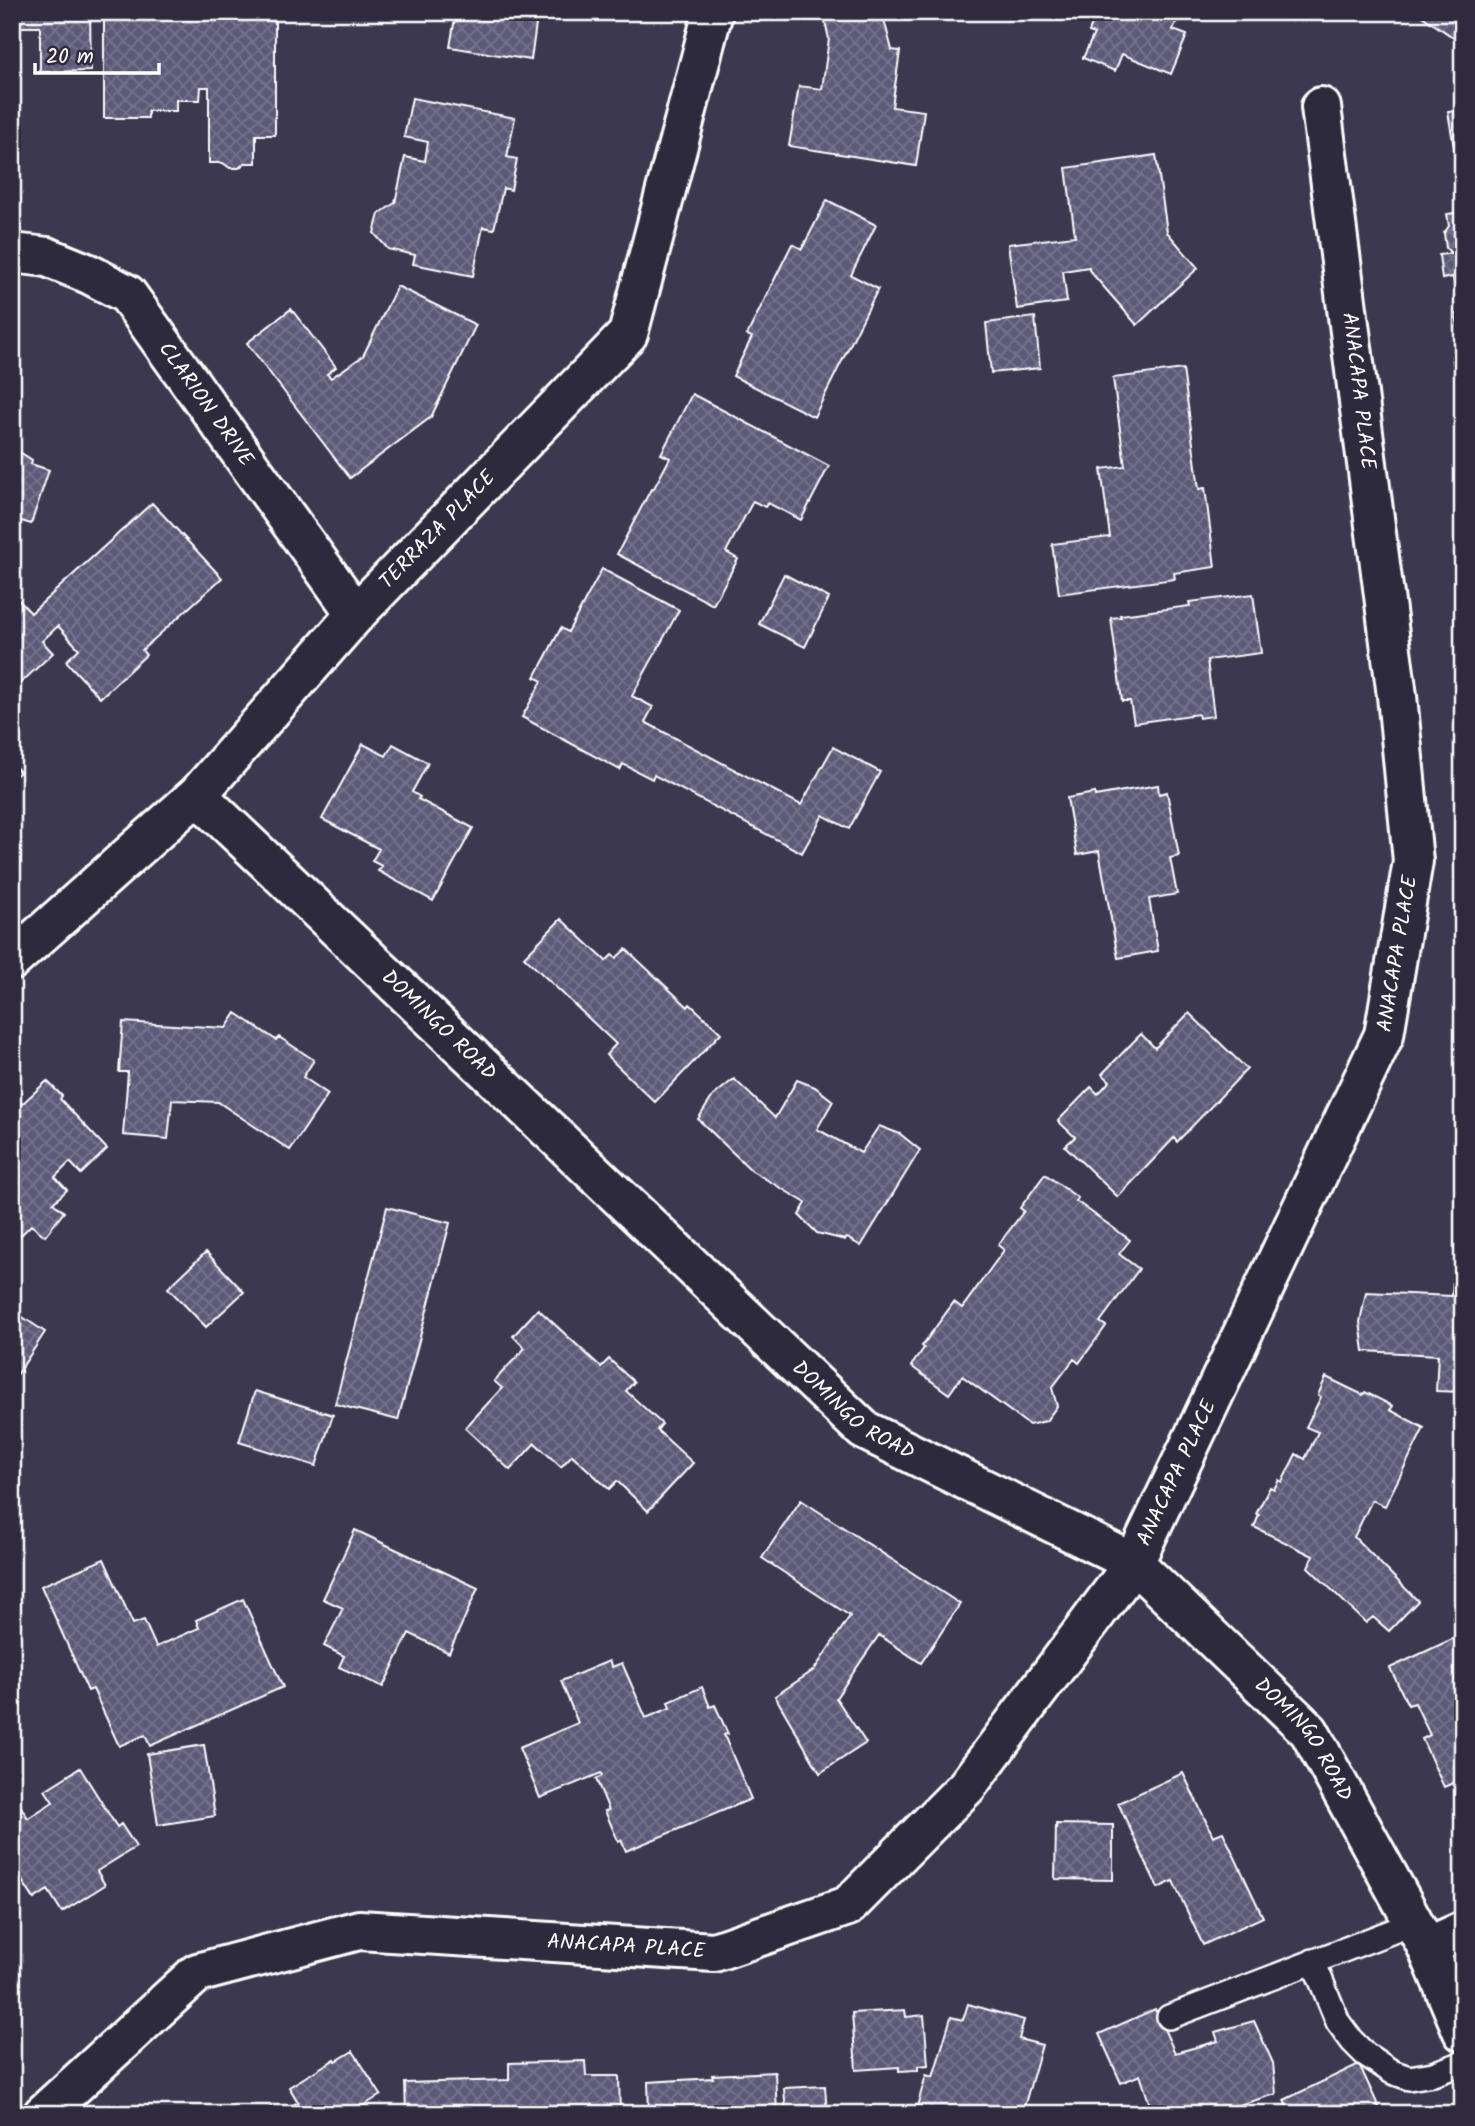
<svg xmlns="http://www.w3.org/2000/svg" width="1475" height="2126" font-family="Kalam,sans-serif">
	<style>
		.building { fill: url(#building-cross-hatch); stroke: #fff; stroke-width: 2 }
		.lines { fill: none; stroke-linecap: round; stroke-linejoin: round }
		.lane-casing { stroke: #fff; stroke-width: 28 }
		.street-casing { stroke: #fff; stroke-width: 44 }
		.lane { stroke: #2f2a3d; stroke-width: 23 }
		.street { stroke: #2f2a3d; stroke-width: 38 }
		.labels { text-anchor: middle; dominant-baseline: central; stroke-width: 5; stroke-linejoin: round; paint-order: stroke }
		.street-label { font-size: 21px; fill: #fff; stroke: #2f2a3d }
	</style>
	<defs>
		<pattern id="building-cross-hatch" width="8" height="8" patternUnits="userSpaceOnUse" patternTransform="scale(1.75)"><rect width="8" height="8" fill="#5c5a78"/><path d="M0 0l8 8M0 8l8-8" fill="none" stroke="#74738c"/></pattern>
	</defs>
	<rect width="100%" height="100%" fill="#3c384f"/>
	<filter id="ink" filterUnits="userSpaceOnUse"><feTurbulence type="fractalNoise" baseFrequency=".0143" numOctaves="2"/><feDisplacementMap in="SourceGraphic" scale="14" xChannelSelector="R" yChannelSelector="G"/><feConvolveMatrix kernelMatrix="1 2 1 2 8 2 1 2 1" color-interpolation-filters="sRGB"/></filter>
	<g filter="url(#ink)">
		<!-- building -->
		<path class="building" d="M12,12H90L91,71L40,72V27H12Z
			M104,12H275V135H256V163H245L239,168H230L223,163H209V87H201L200,100H176V111H148V118H104Z
			M456,12H546L545,17H537L531,60L450,47Z
			M823,12H882L892,50L900,51L892,107L924,111L916,166L789,146L799,86L822,89L829,39Z
			M1097,12H1180L1173,30L1187,35L1171,74L1122,54L1115,71L1083,58L1094,34L1089,32Z
			M1416,12H1463V44Z
			M412,98L515,118L507,157L517,159L511,190L503,188L494,229L483,227L473,276L413,264L415,255L388,249L374,233L379,214L395,203L405,157L425,161L428,142L404,137Z
			M1463,110V182H1460L1448,112Z
			M1156,155L1167,232L1198,268L1137,325L1089,270V267L1063,271L1067,302L1017,309L1008,244L1075,236L1066,168Z
			M827,200L876,225L851,275L878,289L814,417L733,376L752,337L747,335L792,244L802,249Z
			M1463,212V399L1459,400L1452,356L1459,354L1457,340H1463L1461,332L1459,333L1456,314H1459L1453,277L1442,279L1439,255L1451,253L1446,248L1444,233L1449,226L1447,214Z
			M397,286L476,325L431,417L350,478L247,343L291,309L336,367L327,374L331,378L363,356Z
			M1035,317L1040,368L991,373L986,323Z
			M1183,369L1199,489L1205,488L1215,567L1174,573L1175,579L1059,594L1052,544L1110,537L1101,469L1125,466L1113,378Z
			M692,394L829,466L801,520L768,503L765,507L753,501L726,552L738,559L713,605L617,554L651,489L653,490L670,458L661,454Z
			M12,447L32,460L31,464L49,470L31,524L12,518Z
			M152,503L222,578L142,650L146,655L100,698L66,661L79,649L58,626L42,641L53,653L12,691V593L31,613Z
			M602,569L679,610L632,696L653,707L645,722L801,805L833,747L880,772L849,829L823,815L802,853L654,775L652,779L623,764L620,770L522,717L542,681L535,677L561,628L568,632Z
			M784,574L829,598L805,647L759,624Z
			M1253,594L1261,653L1207,660L1214,716L1199,718L1198,714L1134,723L1130,701H1122L1111,618L1121,617L1120,615L1190,606L1189,602Z
			M363,744L386,756L393,744L428,763L412,792L420,797L418,799L473,828L433,901L378,871L382,866L372,861L379,849L322,819Z
			M12,763L20,772L12,779Z
			M1158,785L1159,794L1167,792L1179,856L1170,858L1177,894L1149,899L1158,951L1118,958L1099,851L1077,855L1067,798L1095,793V796Z
			M561,919L606,961L612,955L616,958L626,949L688,1007L690,1004L721,1033L655,1102L606,1055L616,1044L524,957Z
			M236,1013L276,1040L279,1037L314,1060L303,1077L328,1094L290,1150L218,1102L172,1100L168,1139L123,1135L128,1072H119L123,1022L226,1028Z
			M1189,1013L1247,1069L1177,1142L1174,1138L1118,1197L1065,1146L1075,1137L1058,1121L1091,1087L1098,1094L1110,1081L1102,1074L1141,1034L1155,1048Z
			M734,1079L775,1118L797,1080L815,1087L833,1101L817,1129L861,1153L879,1126L900,1134L920,1150L861,1246L847,1238L845,1240L817,1233L799,1215L806,1203L752,1171L698,1119L713,1096Z
			M47,1081L62,1096L60,1099L107,1149L81,1174L70,1162L55,1177L67,1190L53,1203L64,1212L45,1236L31,1225L12,1244V1095L22,1104Z
			M1045,1174L1078,1198L1076,1201L1130,1240L1119,1254L1139,1269L1100,1322L1106,1326L1079,1363L1074,1359L1052,1388L1057,1406L1046,1421L1029,1425L962,1376L949,1394L911,1366L924,1348L922,1346L954,1302L962,1308L1004,1250L998,1245L1024,1211L1020,1208Z
			M387,1207L450,1223L398,1420L335,1404Z
			M206,1252L244,1292L206,1327L168,1288Z
			M1453,1281L1463,1282V1392L1436,1391L1438,1355L1364,1351L1360,1322L1366,1292L1452,1296Z
			M538,1309L601,1367L609,1359L634,1382L626,1391L662,1424L657,1430L693,1463L648,1511L617,1481L609,1489L572,1455L561,1467L535,1443L510,1470L465,1428L502,1388L494,1381L525,1348L513,1336Z
			M12,1310L45,1332L17,1375L12,1372Z
			M1326,1377L1363,1395L1365,1392L1393,1406L1390,1410L1424,1428L1385,1506L1372,1500L1354,1537L1418,1601L1389,1631L1373,1617L1366,1623L1308,1567L1313,1556L1254,1527L1259,1515L1256,1514L1270,1487L1274,1489L1279,1480L1282,1482L1296,1454L1305,1459L1318,1432L1306,1427L1321,1397L1318,1395Z
			M255,1391L333,1415L316,1466L239,1442Z
			M801,1500L960,1604L921,1663L879,1635L836,1698L866,1743L820,1773L775,1696L814,1670L850,1616L762,1558Z
			M355,1530L478,1588L449,1653L409,1633L383,1687L339,1667L344,1656L324,1646L343,1608L323,1599Z
			M104,1559L133,1624L144,1620L156,1647L199,1628L196,1620L243,1599L283,1687L150,1746L145,1735L119,1746L93,1689L88,1691L41,1586Z
			M1463,1614V1803L1453,1783L1444,1787L1422,1739L1430,1735L1415,1703L1408,1705L1390,1668L1461,1635L1453,1618Z
			M609,1661L612,1667L622,1663L646,1718L670,1708L668,1702L702,1687L710,1707L715,1705L728,1734L724,1735L751,1799L626,1851L621,1840L618,1841L605,1811L609,1810L596,1779L602,1776L601,1773L540,1798L519,1748L578,1723L561,1681Z
			M204,1745L215,1816L158,1825L147,1754Z
			M80,1768L117,1827L121,1824L136,1847L97,1871L105,1885L62,1912L48,1890L34,1899L12,1865V1793L28,1818L53,1802L45,1790Z
			M1183,1773L1213,1836L1223,1832L1263,1917L1203,1945L1173,1881L1158,1888L1118,1803Z
			M1056,1824L1113,1825V1880L1055,1879Z
			M968,2004L1024,2020L1019,2039L1042,2045L1022,2114H915L926,2075L933,2077L951,2017L963,2020Z
			M1155,2009L1175,2053L1218,2041L1215,2032L1254,2021L1273,2063L1276,2094L1209,2114H1153L1140,2075L1121,2083L1099,2034Z
			M905,2010L906,2017L924,2015L928,2065L918,2066V2070L899,2071V2067L856,2070L852,2013Z
			M353,2051L381,2095L361,2107L364,2112L362,2114H278L298,2102L289,2087L335,2059L336,2061Z
			M585,2061L586,2076H619L620,2114H406L405,2083L509,2080V2063Z
			M1359,2064L1382,2114H1290L1284,2100Z
			M775,2072L777,2114H649L648,2082L713,2078L712,2075Z
			M825,2086L827,2114H786L784,2088Z
			M271,2107L276,2114H259Z"/>
		<g class="lines">
			<defs>
				<path id="lane" d="M1313,1961L1338,2022L1352,2041L1365,2054L1392,2072L1409,2078L1433,2074L1463,2063
					M1169,2017L1414,1923"/>
				<g id="street">
					<path id="s1" d="M12,253L47,257L89,274L127,294L356,614"/>
					<path id="s2" d="M197,795L864,1430L1134,1563L1309,1731L1427,1947L1463,2032"/>
					<path id="s3" d="M12,960L197,795L356,614L628,334L713,12"/>
					<path d="M1427,1947L1463,1931"/>
					<path id="s4" d="M43,2114L197,1973L359,1930L714,1952L848,1906L967,1786L1134,1563L1384,1035L1413,861L1397,696L1321,107"/>
				</g>
			</defs>
			<!-- lane casing -->
			<use href="#lane" class="lane-casing"/>
			<!-- street casing -->
			<use href="#street" class="street-casing"/>
			<!-- lane -->
			<use href="#lane" class="lane"/>
			<!-- street -->
			<use href="#street" class="street"/>
		</g>
	</g>
	<g class="labels">
		<!-- street labels -->
		<g class="street-label">
			<text transform="translate(1358 391) rotate(83)">ANACAPA PLACE</text>
			<text stroke="none"><textPath href="#s1" startOffset="259">CLARION DRIVE</textPath></text>
			<text stroke="none"><textPath href="#s3" startOffset="606">TERRAZA PLACE</textPath></text>
			<text stroke="none"><textPath href="#s4" startOffset="1988">ANACAPA PLACE</textPath></text>
			<text stroke="none"><textPath href="#s2" startOffset="334">DOMINGO ROAD</textPath></text>
			<text stroke="none"><textPath href="#s2" startOffset="901">DOMINGO ROAD</textPath></text>
			<text stroke="none"><textPath href="#s4" startOffset="1421">ANACAPA PLACE</textPath></text>
			<text stroke="none"><textPath href="#s2" startOffset="1468">DOMINGO ROAD</textPath></text>
			<text stroke="none"><textPath href="#s4" startOffset="644">ANACAPA PLACE</textPath></text>
		</g>
	</g>
	<!-- margin -->
	<rect width="1475" height="2126" fill="none" stroke="#2f2a3d" stroke-width="42"/>
	<rect x="21" y="21" width="1433" height="2084" fill="none" stroke="#fff" stroke-width="2.5" filter="url(#ink)"/>
	<!-- scale -->
	<path d="M35 63v10h124v-10" fill="none" stroke="#ffffff" stroke-width="3.5"/>
	<text x="46" y="63" font-size="21" fill="#ffffff" stroke="#2f2a3d" stroke-width="5" paint-order="stroke">20 m</text>
</svg>
